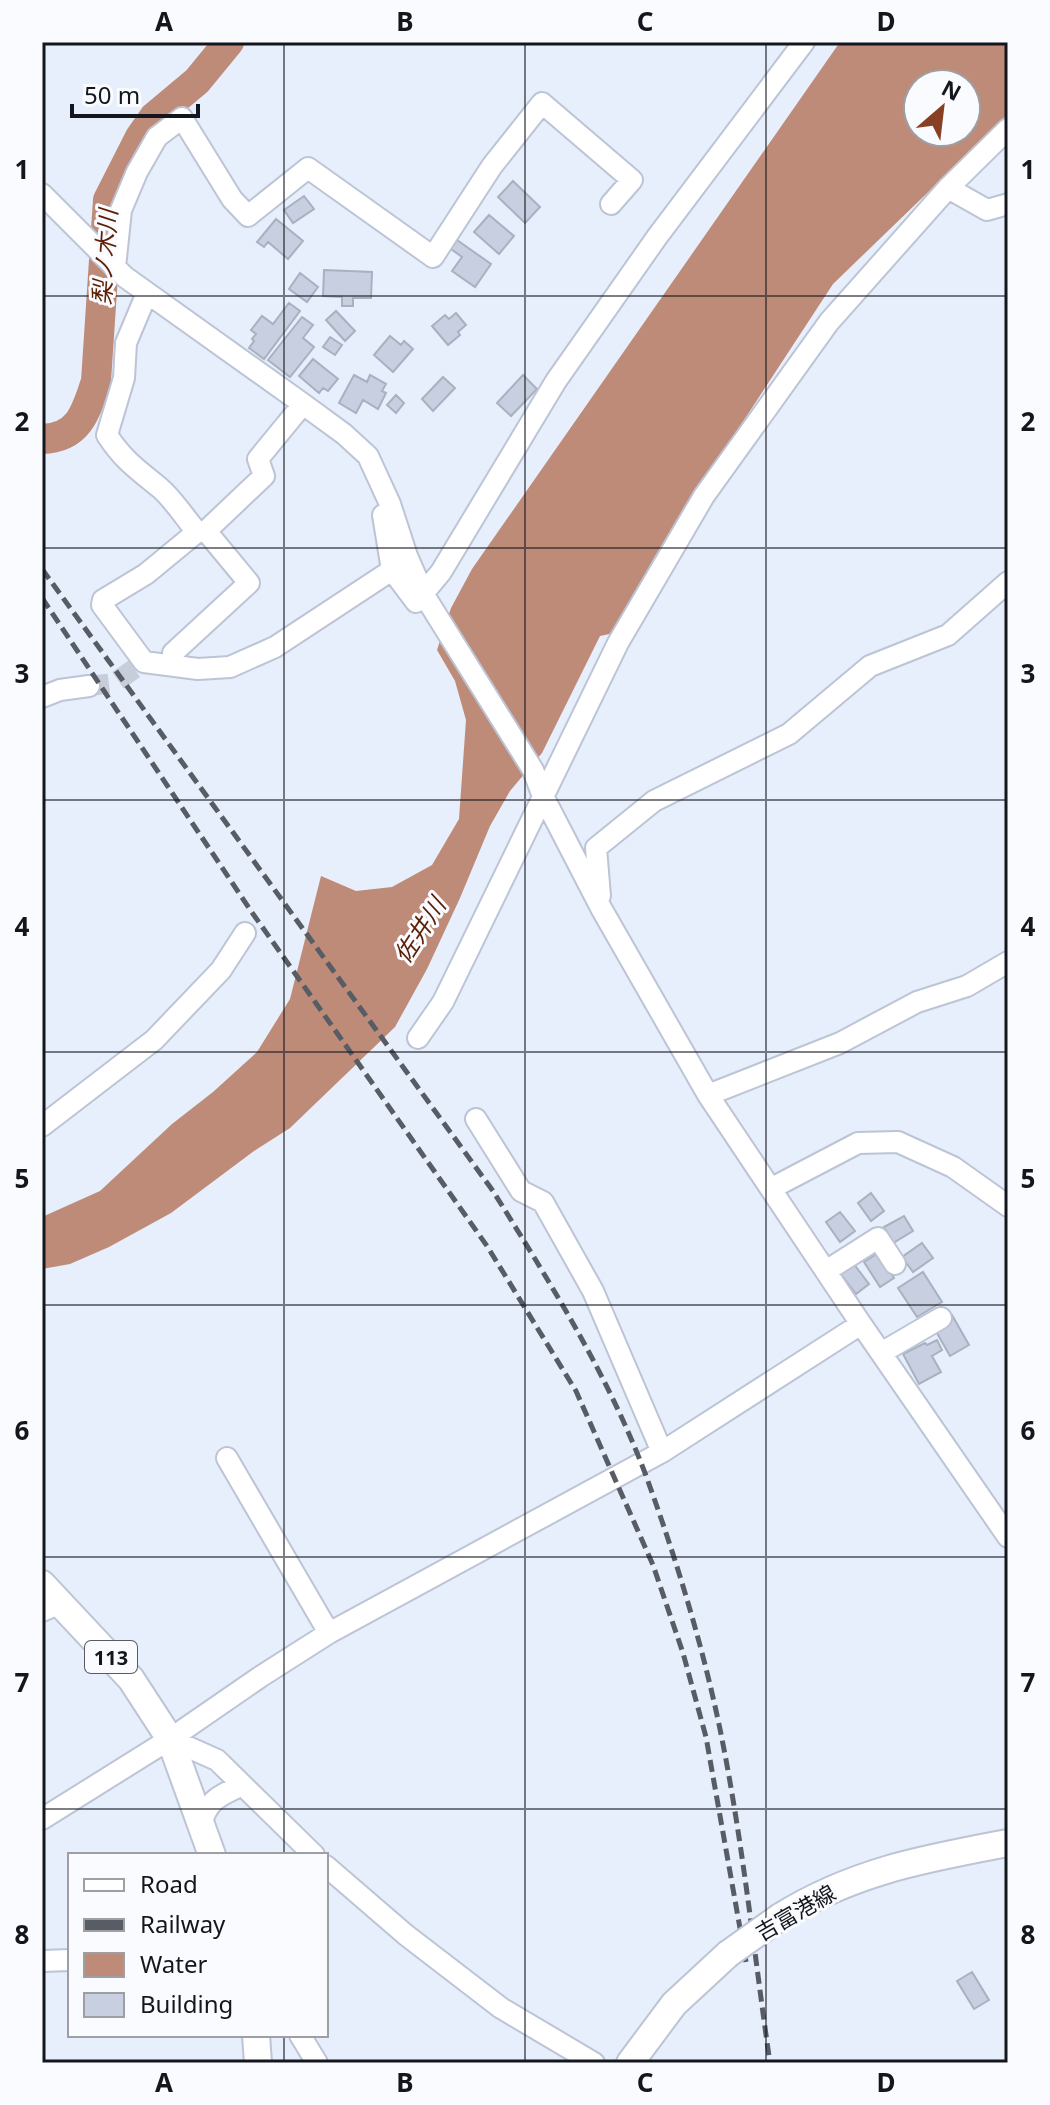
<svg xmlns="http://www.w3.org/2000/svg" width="1050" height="2105" font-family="'Noto Sans','Noto Sans JP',sans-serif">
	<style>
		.water { fill: #be8b78; fill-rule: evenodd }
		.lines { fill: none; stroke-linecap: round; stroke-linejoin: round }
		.river { stroke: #be8b78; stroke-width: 30 }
		.building { fill: #c7cfe0; stroke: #a9b1c1; stroke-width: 2 }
		.minor-tunnel { stroke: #c7ceda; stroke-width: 20; stroke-dasharray: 20 10; stroke-linecap: butt }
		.minor-casing { stroke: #bcc4d5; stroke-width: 24 }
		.major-casing { stroke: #bcc4d5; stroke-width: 30 }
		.minor { stroke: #fff; stroke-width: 20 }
		.major { stroke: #fff; stroke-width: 26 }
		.rail { stroke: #585c65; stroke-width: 5; stroke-dasharray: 12 6; stroke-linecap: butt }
		.major-bridge-casing { stroke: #bcc4d5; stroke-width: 30; stroke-linecap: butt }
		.major-bridge { stroke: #fff; stroke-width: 26 }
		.grid { fill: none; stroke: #13161c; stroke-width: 2; stroke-opacity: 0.55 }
		.labels { text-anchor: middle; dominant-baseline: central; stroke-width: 6; stroke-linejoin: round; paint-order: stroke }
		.shield { fill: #fafbff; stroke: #585b60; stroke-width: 2 }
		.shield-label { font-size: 20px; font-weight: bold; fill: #13161c }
		.street-label { font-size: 22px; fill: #13161c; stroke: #fafbff }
		.water-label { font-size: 24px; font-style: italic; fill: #5d1e02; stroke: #fafbff }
		.neatline { fill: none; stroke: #13161c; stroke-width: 3 }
		.grid-label { font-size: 26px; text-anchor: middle; font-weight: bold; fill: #13161c }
	</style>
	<rect width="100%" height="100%" fill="#e7eefc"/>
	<!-- water -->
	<path class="water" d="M840,42H1008V115L833,284L655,556L614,633L600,636L542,753L510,791L490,826L460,898L427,969L395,1027L290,1128L254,1151L171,1213L109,1247L70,1264L42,1269V1217L100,1191L172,1124L213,1092L257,1052L290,999L321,876L356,891L392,887L432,865L459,819L466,720L455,681L437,650L451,608L472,569ZM918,84H966V132H918Z"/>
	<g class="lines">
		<!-- river -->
		<path class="river" d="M42,439C79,438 86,412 96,381L108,200L140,137L154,117L197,81L229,42"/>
	</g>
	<!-- building -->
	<path class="building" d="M513,181L540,207L525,223L498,197Z
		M304,196L314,209L293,223L284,210Z
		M489,215L514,236L499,254L474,232Z
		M276,219L303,241L288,259L268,242L264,247L257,242Z
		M457,240L491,264L475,287L452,271L462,257L451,249Z
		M324,270L372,272L371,298H353V306H342V297L323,296Z
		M300,273L318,287L307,302L289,289Z
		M289,303L300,311L264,359L249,348L254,341L252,339L256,334L251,330L262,316L273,324Z
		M336,311L355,331L345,341L326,320Z
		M456,313L466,325L458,332L460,335L448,345L432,326L445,315L449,319Z
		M302,317L313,325L303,338L314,347L290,377L268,360Z
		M390,336L401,345L404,341L413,349L393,372L374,355Z
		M330,337L342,345L335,355L323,347Z
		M313,359L338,379L328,391L323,388L319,393L299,376Z
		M354,375L367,382L370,375L386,384L382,391L386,393L378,409L363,400L356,413L339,403Z
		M523,375L537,389L511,416L497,403Z
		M443,377L455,388L433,411L422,399Z
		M396,395L404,403L396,413L387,405Z
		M871,1193L884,1211L871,1221L858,1203Z
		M840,1212L855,1231L840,1242L826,1222Z
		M904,1216L913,1231L893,1243L884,1227Z
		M922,1243L933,1258L913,1272L902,1257Z
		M878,1253L894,1278L880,1287L864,1262Z
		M853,1263L869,1284L856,1294L840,1273Z
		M923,1272L942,1302L917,1317L898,1288Z
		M952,1315L969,1345L950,1356L933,1326Z
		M937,1340L942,1350L932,1356L941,1372L919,1384L903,1354L925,1343L927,1345Z
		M972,1972L989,2000L974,2009L957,1981Z"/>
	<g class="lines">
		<!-- minor-tunnel -->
		<path class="minor-tunnel" d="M89,686L114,683L144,662"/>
		<defs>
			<path id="minor" d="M948,188L987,210L1008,204
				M42,194L125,277L303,404L344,434L368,456L390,504L407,556L424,595L533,770L542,794L601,908L708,1095L861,1324L1008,1537
				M115,267L121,210L137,172L157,137L182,118L232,199L248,216L308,168L433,257L492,166L542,103L632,180L611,204
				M147,293L126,343L124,378L107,435C123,460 138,470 160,488C174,500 185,518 197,532L206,531L249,583L173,653
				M383,515L392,570
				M206,531L264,476L258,459L303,404
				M197,532L146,574L103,600L102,605L144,662L198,669L230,667L275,647L392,570L416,602L441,572L556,381L657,237L804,42
				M42,697L60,690L89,686
				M600,896L596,848L654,801L789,734L870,666L948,635L1008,582
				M418,1038L443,1002L618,643L704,496L829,322L948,188L1008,129
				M708,1095L840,1043L917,1002L967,986L1008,962
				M476,1119L521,1191L543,1202L593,1291L662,1452
				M42,1126L154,1040L221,970L245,933
				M772,1188L858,1143L898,1142L953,1167L1008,1206
				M826,1271L878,1238L895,1264
				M881,1353L941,1318
				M227,1458L329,1633
				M42,1611L61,1603
				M170,1739L217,1760L314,1855
				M42,1819L170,1739L260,1677L329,1633L662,1452L861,1324
				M201,1824C209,1798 220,1796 242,1785
				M326,1866L406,1935L501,2008L594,2063
				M42,1961L70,1960
				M300,2035L317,2063"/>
			<path id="major" d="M42,1584L131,1679L170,1739L212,1855
				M780,1917C854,1871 924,1859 1008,1843
				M256,2035L258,2063
				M630,2063L674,2004L728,1954"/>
		</defs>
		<!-- minor casing -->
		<use href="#minor" class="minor-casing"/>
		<!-- major casing -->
		<use href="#major" class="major-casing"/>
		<!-- minor -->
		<use href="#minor" class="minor"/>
		<!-- major -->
		<use href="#major" class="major"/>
		<!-- rail -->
		<path class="rail" d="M42,569L493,1191C549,1281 607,1373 645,1473C676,1558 703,1646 721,1734C743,1843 754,1953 770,2063
			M42,598L251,911L487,1246L576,1391L653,1565L683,1653L706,1737L746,1962"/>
		<defs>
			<path id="major-bridge" d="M728,1954L780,1917"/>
		</defs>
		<!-- major-bridge casing -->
		<use href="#major-bridge" class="major-bridge-casing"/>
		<!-- major-bridge -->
		<use href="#major-bridge" class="major-bridge"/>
	</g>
	<!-- grid -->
	<path class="grid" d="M284,42V1855M525,42V2063M766,42V2063M42,296H1008M42,548H1008M42,800H1008M42,1052H1008M42,1305H1008M42,1557H1008M42,1809H1008M284,2035V2063"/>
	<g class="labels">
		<!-- shield labels -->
		<rect class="shield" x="85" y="1641" width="52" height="32" rx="6"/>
		<g class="shield-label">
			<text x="111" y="1657">113</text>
		</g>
		<!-- street labels -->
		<g class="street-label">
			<text transform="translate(795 1912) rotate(-30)">吉富港線</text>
		</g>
		<!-- water labels -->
		<g class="water-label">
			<text transform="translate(104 257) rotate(-86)">梨ノ木川</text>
			<text transform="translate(419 930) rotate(-57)">佐井川</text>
		</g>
	</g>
	<!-- border -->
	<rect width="1050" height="2105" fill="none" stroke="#fafbff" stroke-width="88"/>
	<!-- legend -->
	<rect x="68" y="1853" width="260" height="184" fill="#fafbff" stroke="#9e9fa4" stroke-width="2"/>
	<rect x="84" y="1879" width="40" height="12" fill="#ffffff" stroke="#9e9fa4" stroke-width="2"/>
	<text x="140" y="1893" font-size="24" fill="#13161c">Road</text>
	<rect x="84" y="1919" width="40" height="12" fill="#585c65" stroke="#9e9fa4" stroke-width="2"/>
	<text x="140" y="1933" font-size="24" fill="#13161c">Railway</text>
	<rect x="84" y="1953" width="40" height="24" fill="#be8b78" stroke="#9e9fa4" stroke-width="2"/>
	<text x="140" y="1973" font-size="24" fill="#13161c">Water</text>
	<rect x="84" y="1993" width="40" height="24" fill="#c7cfe0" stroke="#9e9fa4" stroke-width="2"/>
	<text x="140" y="2013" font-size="24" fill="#13161c">Building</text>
	<!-- north arrow -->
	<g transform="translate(942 108) rotate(28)"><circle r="38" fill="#fafbff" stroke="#9e9fa4" stroke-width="2"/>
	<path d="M0-6L14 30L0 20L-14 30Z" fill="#883f23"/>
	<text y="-12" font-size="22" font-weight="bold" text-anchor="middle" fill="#13161c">N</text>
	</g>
	<!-- scale -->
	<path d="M72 104v12h126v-12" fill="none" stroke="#13161c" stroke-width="4"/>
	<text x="84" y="104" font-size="24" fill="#13161c" stroke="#fafbff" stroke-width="6" paint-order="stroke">50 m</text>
	<rect x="44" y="44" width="962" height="2017" class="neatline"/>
	<g class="grid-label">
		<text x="164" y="31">A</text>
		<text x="405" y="31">B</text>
		<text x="645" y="31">C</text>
		<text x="886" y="31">D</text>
		<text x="22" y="179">1</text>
		<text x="1028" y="179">1</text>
		<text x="22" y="431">2</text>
		<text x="1028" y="431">2</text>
		<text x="22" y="683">3</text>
		<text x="1028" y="683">3</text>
		<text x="22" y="936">4</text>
		<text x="1028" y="936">4</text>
		<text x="22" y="1188">5</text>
		<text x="1028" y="1188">5</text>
		<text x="22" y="1440">6</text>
		<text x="1028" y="1440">6</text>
		<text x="22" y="1692">7</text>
		<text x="1028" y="1692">7</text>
		<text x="22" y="1944">8</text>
		<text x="1028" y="1944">8</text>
		<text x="164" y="2092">A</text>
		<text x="405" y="2092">B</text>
		<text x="645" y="2092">C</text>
		<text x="886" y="2092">D</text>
	</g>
</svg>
